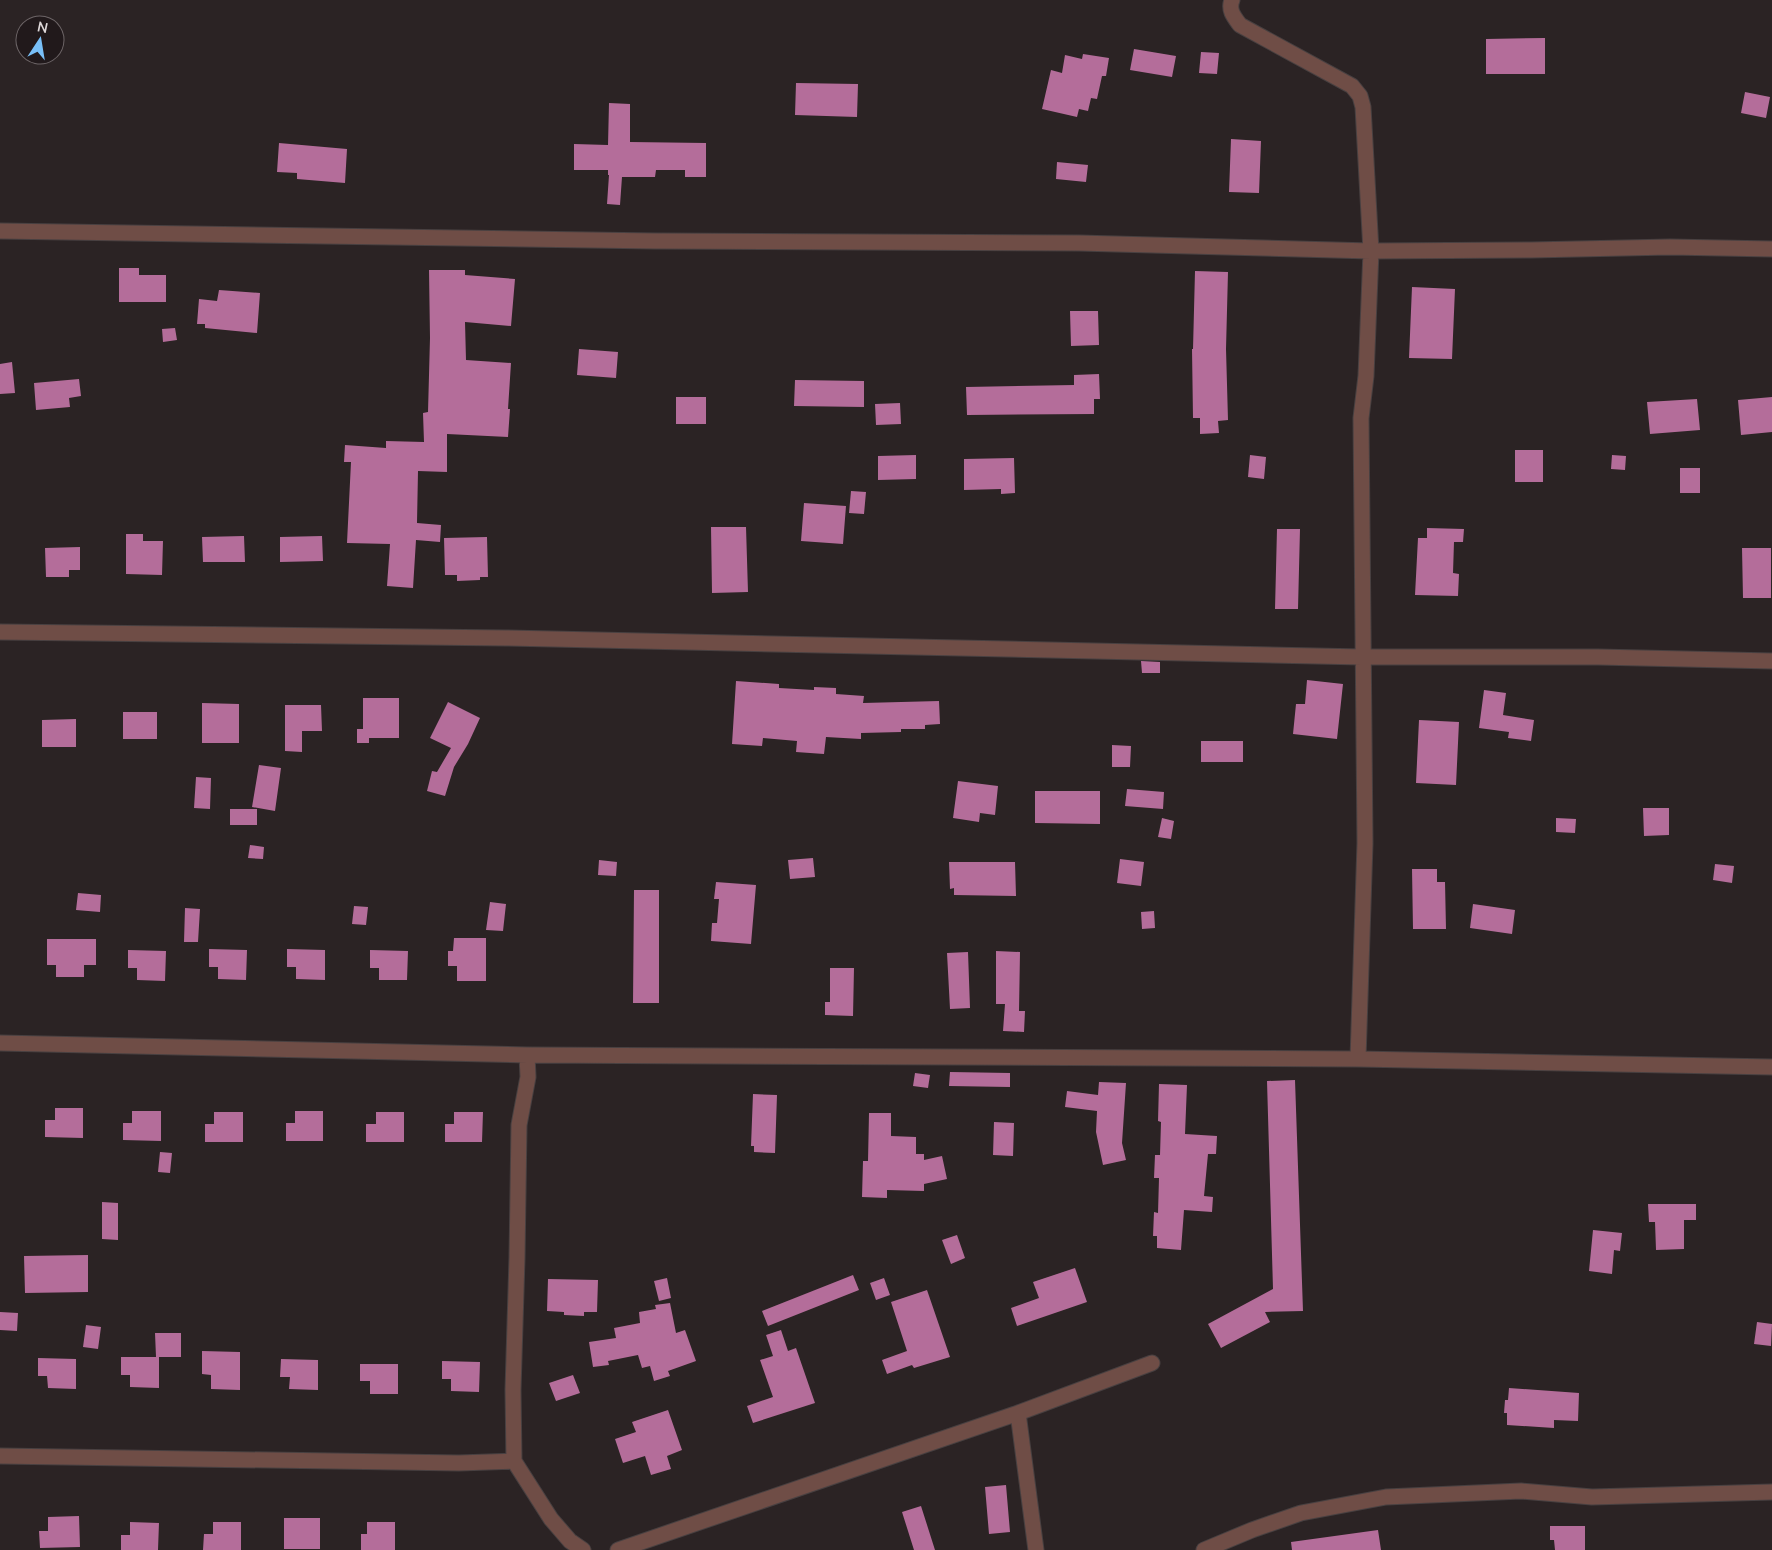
<svg xmlns="http://www.w3.org/2000/svg" width="1772" height="1550" font-family="'Nunito Sans',sans-serif">
	<style>
		.building { fill: #b46d9a }
		.lines { fill: none; stroke-linecap: round; stroke-linejoin: round }
		.minor-casing { stroke: #484041; stroke-width: 17 }
		.minor { stroke: #6f4d46; stroke-width: 15 }
	</style>
	<rect width="100%" height="100%" fill="#2b2324"/>
	<!-- building -->
	<path class="building" d="M1545,38V74H1486V39Z
		M1134,49L1176,56L1172,77L1130,70Z
		M1201,52L1219,53L1217,74L1199,73Z
		M1083,54L1109,58L1106,76H1102L1097,99L1091,98L1088,111L1079,109L1077,117L1042,109L1051,70L1062,73L1065,55L1082,59Z
		M796,83L858,84L857,117L795,115Z
		M1745,92L1770,97L1766,118L1741,113Z
		M609,103L630,104V142L706,143V177H685V170H656L655,177H622L620,205L607,204L609,175H608V170H574V144L608,145Z
		M1231,139L1261,141L1259,193L1229,192Z
		M279,143L347,149L345,183L297,179V173L277,172Z
		M1057,162L1088,165L1086,182L1056,179Z
		M119,268H139V275H166V302H119Z
		M429,270H465V275L515,279L511,326L465,322L466,360L511,363L508,409H510L508,437L447,434V472L418,471L417,523L441,525L440,542L416,540L413,588L387,586L390,544L347,543L351,462H344L345,445L386,448V441L424,442L423,413L428,412L430,338Z
		M1195,271L1228,272L1226,349L1228,420L1218,421L1219,433L1200,434V418H1193L1192,349H1193Z
		M1412,287L1455,289L1452,359L1409,358Z
		M219,290L260,293L257,333L205,328V324H197L199,299L217,301Z
		M1070,311H1098L1099,345L1071,346Z
		M175,328L177,340L163,342L162,329Z
		M579,349L618,352L616,378L577,375Z
		M12,362L15,393L0,394V364Z
		M1099,374L1100,399H1094V414L967,415L966,387L1074,385V375Z
		M79,379L81,396L69,398L70,407L36,410L34,383Z
		M795,380L864,381V407L794,406Z
		M676,397H706V424H676Z
		M1772,397V432L1741,435L1738,400Z
		M1697,399L1700,430L1650,434L1647,402Z
		M900,403L901,424L876,425L875,404Z
		M1515,450H1543V482H1515Z
		M916,455V479L878,480V456Z
		M1250,455L1266,457L1264,479L1248,477Z
		M1612,455L1626,456L1625,470L1611,469Z
		M1014,458L1015,493L1001,494V489L964,490V459Z
		M1680,468H1700V493H1680Z
		M851,491L866,492L864,514L849,513Z
		M804,503L846,506L843,544L801,541Z
		M711,527H746L748,592L712,593Z
		M1427,528L1464,529L1463,542H1454L1453,573L1459,574L1458,596L1415,595L1418,538H1427Z
		M1277,529H1300L1298,609H1275Z
		M126,534H143V541H163L162,575L126,574Z
		M244,536L245,562H203L202,537Z
		M322,536L323,561L280,562V537Z
		M487,537L488,577H480V580L457,581V575H445L444,538Z
		M80,547V570H69V577H46L45,548Z
		M1742,548H1771V598H1743Z
		M1141,661L1160,662V673H1142Z
		M1307,680L1343,684L1337,739L1293,734L1296,704H1305Z
		M736,681L779,684V688L814,690V687L836,688V694L864,696L863,703L939,701L940,724L925,725V729H901V732L861,733V739L826,737L824,754L796,752L797,741L763,738L762,746L732,744Z
		M1484,690L1506,693L1503,715L1534,720L1531,741L1508,738L1509,732L1479,728Z
		M363,698H399V738H369V743H357V729H363Z
		M448,702L480,718L468,744L454,767L445,796L427,791L432,771L437,772L451,748L430,738Z
		M202,703L239,704V743H202Z
		M285,705H321L322,731H302V752L285,751Z
		M123,712H157V739H123Z
		M76,719V747H42V720Z
		M1419,720L1459,722L1456,785L1416,783Z
		M1201,741H1243V762H1201Z
		M1112,745L1131,746L1130,767H1112Z
		M259,765L281,768L275,811L252,807Z
		M196,777L211,778L210,809L194,808Z
		M958,781L998,786L995,815L980,813L979,822L953,818Z
		M1127,789L1164,792L1163,809L1125,806Z
		M1035,791H1100V824L1035,823Z
		M1643,808H1669V835L1644,836Z
		M230,809H257V825H230Z
		M1162,818L1174,821L1171,839L1158,837Z
		M1556,818L1576,819L1575,833L1556,832Z
		M250,845L264,847L263,859L248,858Z
		M813,858L815,877L790,879L788,860Z
		M1120,859L1144,862L1141,886L1117,883Z
		M599,860L617,862L616,876L598,875Z
		M949,862H1015L1016,896L954,895V888L950,889Z
		M1715,864L1734,866L1732,883L1713,880Z
		M1412,869H1437V882H1445L1446,929H1413Z
		M716,882L756,885L751,944L711,941L712,923H717L719,899H714Z
		M634,890H659V1003H633Z
		M78,893L101,895L100,912L76,910Z
		M490,902L506,904L503,931L486,930Z
		M1473,904L1515,910L1512,934L1470,928Z
		M354,906L368,907L366,925L352,924Z
		M185,908L200,909L198,942H184Z
		M1154,911L1155,928L1142,929L1141,912Z
		M454,938H486V981H457V966H448V951H453Z
		M47,939H96V965H84V977H56V965H47Z
		M209,949L247,950L246,980L218,979V967H209Z
		M287,949L325,950V980L296,979V967H287Z
		M128,950L166,951L165,981L137,980V968H128Z
		M370,950L408,951L407,980H379V968H370Z
		M996,951L1020,952L1019,1011H1025L1024,1032L1003,1031L1005,1004H996Z
		M968,952L970,1008L950,1009L947,953Z
		M830,968H854L853,1016L825,1015V1002H830Z
		M950,1072L1010,1073V1087L949,1086Z
		M915,1073L930,1075L928,1088L913,1086Z
		M1295,1080L1303,1311L1265,1312L1270,1322L1221,1348L1208,1324L1273,1289L1267,1081Z
		M1099,1082L1126,1083L1122,1143L1126,1160L1103,1165L1096,1132L1097,1111L1065,1107L1067,1091L1098,1095Z
		M1159,1084L1187,1085L1185,1134L1217,1136L1216,1154H1208L1204,1196L1213,1197L1212,1212L1184,1210L1181,1250L1157,1248V1236H1153L1154,1212L1158,1213L1159,1178H1154L1155,1155H1160L1161,1122L1158,1121Z
		M753,1094L777,1095L775,1153L754,1152V1146H751Z
		M55,1108H83V1138L45,1137V1120H55Z
		M132,1111H161V1141L123,1140V1123H132Z
		M295,1111H323V1141H286V1123H295Z
		M214,1112H243V1142H205V1124H214Z
		M376,1112H404V1142H366V1124H376Z
		M454,1112H483L482,1142H445V1124H454Z
		M869,1113H891V1136L916,1137V1154H924V1160L942,1156L947,1179L924,1184V1191L887,1190V1198L862,1197L863,1161H868Z
		M994,1122L1014,1123L1013,1156L993,1155Z
		M160,1152L172,1153L170,1173L158,1172Z
		M102,1202L118,1203V1240L102,1239Z
		M1648,1204H1696V1220H1684V1249L1656,1250L1655,1222H1649Z
		M1593,1230L1622,1233L1620,1251L1614,1250L1612,1274L1589,1271Z
		M957,1235L965,1258L951,1264L942,1240Z
		M88,1255V1292L25,1293L24,1256Z
		M1075,1268L1087,1302L1017,1326L1011,1308L1039,1298L1033,1282Z
		M853,1275L859,1290L768,1326L762,1311Z
		M667,1278L671,1298L659,1301L654,1281Z
		M884,1278L890,1295L876,1300L870,1283Z
		M548,1279L598,1280L597,1312H584V1316L564,1315V1312L547,1311Z
		M927,1290L950,1357L914,1368L912,1365L887,1374L882,1360L907,1351L891,1302Z
		M670,1303L676,1333L685,1330L696,1361L668,1371L670,1376L654,1381L650,1366L642,1368L638,1355L608,1361L609,1365L593,1367L589,1342L616,1338L614,1328L640,1323L639,1312L656,1309L655,1305Z
		M0,1312L18,1313L17,1331L0,1330Z
		M1757,1322L1772,1324L1771,1346L1754,1344Z
		M86,1325L101,1327L98,1349L83,1347Z
		M781,1330L788,1351L796,1348L815,1403L753,1423L747,1406L773,1397L760,1360L773,1356L766,1335Z
		M155,1333H181V1357H156Z
		M202,1351L240,1352V1390L211,1389V1375L202,1374Z
		M121,1357H159V1388L130,1387V1375H121Z
		M38,1358L76,1359V1389L48,1388L47,1376H38Z
		M281,1359L318,1360V1390L289,1389L290,1377H280Z
		M442,1361L480,1362L479,1392L451,1391V1379H442Z
		M360,1364H398V1394H370V1381H360Z
		M573,1375L580,1393L556,1401L549,1383Z
		M1509,1388L1579,1393L1578,1421L1554,1420V1428L1507,1425V1413H1504L1505,1400H1508Z
		M668,1410L682,1450L667,1456L671,1469L651,1475L645,1456L623,1463L615,1439L636,1432L632,1422Z
		M1006,1485L1010,1532L989,1534L985,1487Z
		M921,1506L935,1550H914L902,1512Z
		M79,1516L80,1547L40,1548L39,1531H48V1517Z
		M284,1518H320V1549H284Z
		M130,1522L159,1523L158,1550H121V1535H130Z
		M213,1522H241V1550H203L204,1534H213Z
		M367,1522H395V1550H361V1534H367Z
		M1550,1526H1585V1550H1555L1554,1540H1550Z
		M1378,1530L1381,1550H1292L1291,1542Z"/>
	<g class="lines">
		<defs>
			<path id="minor" d="M1232,0C1228,10 1234,17 1240,25L1352,86L1360,96L1363,107L1371,251L1366,376L1361,418L1365,843L1358,1059
				M0,231L655,241L1079,243L1371,251L1531,250L1670,247L1772,249
				M0,632L506,638L1362,657H1598L1772,661
				M0,1043L527,1055L1358,1059L1772,1067
				M527,1055L528,1077L519,1125L517,1258L513,1390L514,1461L551,1519L570,1541L583,1550
				M1018,1413L1036,1550
				M0,1456L459,1463L514,1461
				M618,1550L1018,1413L1152,1363
				M1204,1550L1252,1530L1301,1513L1386,1497L1521,1491L1592,1497L1772,1492"/>
		</defs>
		<!-- minor casing -->
		<use href="#minor" class="minor-casing"/>
		<!-- minor -->
		<use href="#minor" class="minor"/>
	</g>
	<!-- north arrow -->
	<g transform="translate(40 40) rotate(12)"><circle r="24" fill="#21191b" stroke="#6d6567"/>
	<path d="M0-4L9 19L0 12L-9 19Z" fill="#78bff8"/>
	<text y="-8" font-size="14" font-weight="bold" text-anchor="middle" fill="#ded8d9">N</text>
	</g>
</svg>
